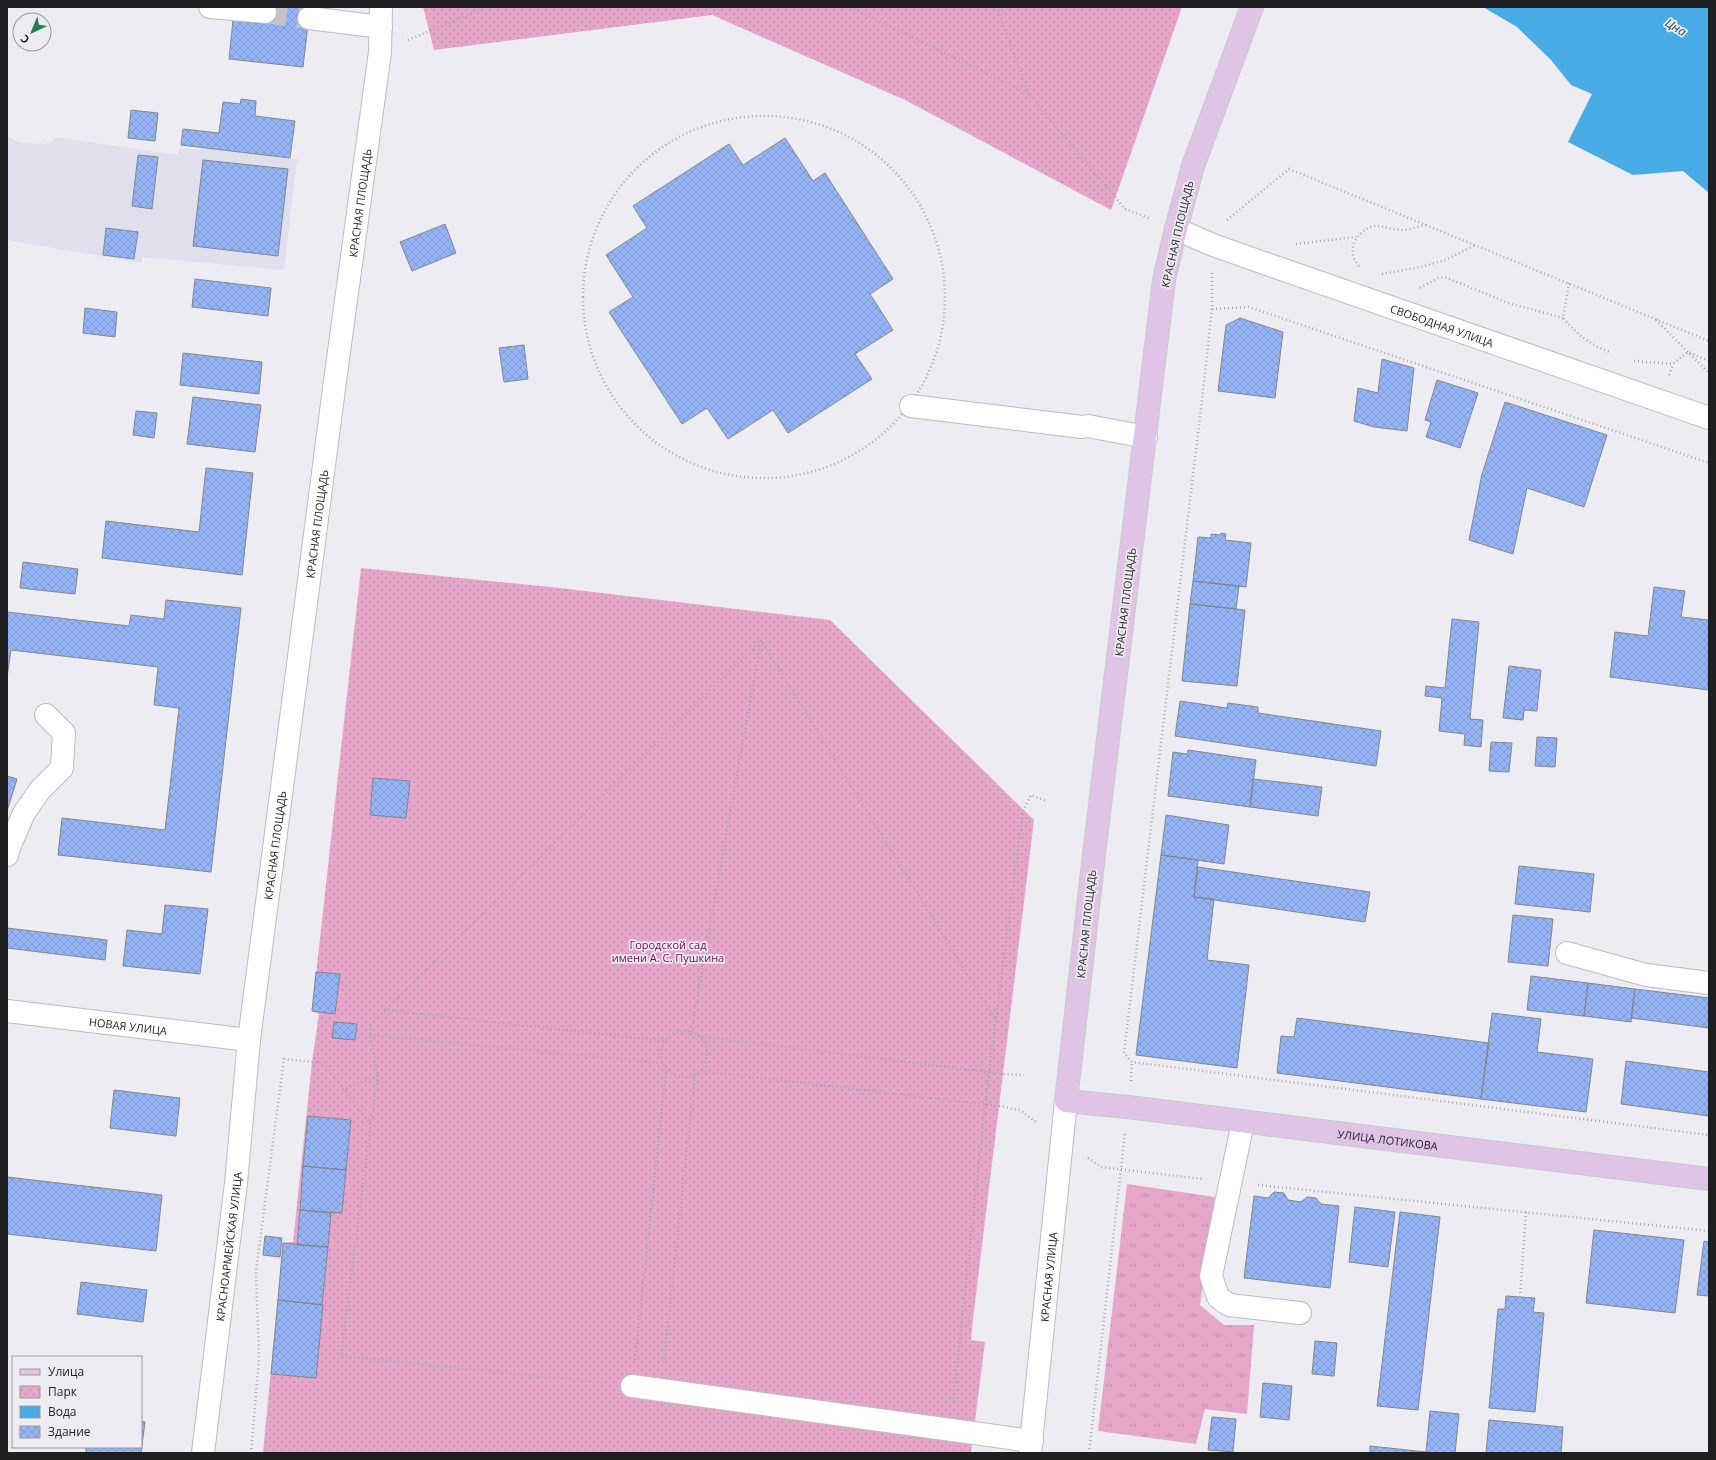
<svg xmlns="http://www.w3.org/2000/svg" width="1716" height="1460" font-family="'Open Sans',sans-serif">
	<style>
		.built { fill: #e0dfed }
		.grass { fill: url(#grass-tufts) }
		.park { fill: url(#park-dots) }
		.water { fill: #47ace6 }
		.building { fill: url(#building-cross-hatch); stroke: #84878c }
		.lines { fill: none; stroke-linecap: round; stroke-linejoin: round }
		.minor-tunnel { stroke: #c4c3c9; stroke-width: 22; stroke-dasharray: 22 11; stroke-linecap: butt }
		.minor-casing { stroke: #bcbbc1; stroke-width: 24 }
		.major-casing { stroke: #c9c9ca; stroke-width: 24 }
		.path { stroke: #a9a8ad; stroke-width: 2.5; stroke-dasharray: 1 3; stroke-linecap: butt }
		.minor { stroke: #fff; stroke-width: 22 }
		.major { stroke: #dfc4e6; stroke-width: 22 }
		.labels { text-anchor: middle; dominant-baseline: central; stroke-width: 3.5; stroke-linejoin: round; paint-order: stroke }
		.street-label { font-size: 11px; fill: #1f1e21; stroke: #edecf3 }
		.park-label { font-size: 11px; fill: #760956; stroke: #edecf3 }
		.water-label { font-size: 12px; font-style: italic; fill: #153f58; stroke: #edecf3 }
	</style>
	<defs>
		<pattern id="grass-tufts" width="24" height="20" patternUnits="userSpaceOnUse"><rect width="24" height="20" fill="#e6a6c9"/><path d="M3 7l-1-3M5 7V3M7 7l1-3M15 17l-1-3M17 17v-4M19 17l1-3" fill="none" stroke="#c58eac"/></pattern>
		<pattern id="park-dots" width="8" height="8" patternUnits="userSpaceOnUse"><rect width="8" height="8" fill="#e6a6c9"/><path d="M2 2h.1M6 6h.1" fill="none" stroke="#c58eac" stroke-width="1.8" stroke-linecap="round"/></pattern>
		<pattern id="building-cross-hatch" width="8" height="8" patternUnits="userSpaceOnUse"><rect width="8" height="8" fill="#94b4f5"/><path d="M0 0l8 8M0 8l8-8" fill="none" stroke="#7f9ad2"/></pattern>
	</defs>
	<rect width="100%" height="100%" fill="#edecf3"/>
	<!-- built -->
	<path class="built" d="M7,136L20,143L44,144L54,140L55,137L178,155L179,148L200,150L201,148L297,159L284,270L143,257L141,263L7,240Z"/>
	<!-- grass -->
	<path class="grass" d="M1127,1184L1215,1197L1200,1305L1224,1325H1254L1247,1414L1205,1409L1196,1444L1098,1431Z"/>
	<!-- park -->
	<path class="park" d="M423,7H1182L1111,210L905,100L712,15L434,50Z
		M361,568L551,587L830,620L1034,820L973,1319L971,1340L985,1342L971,1453H263L283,1243L293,1242L312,1062L319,1014L312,1011Z"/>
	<!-- water -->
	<path class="water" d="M1483,7H1709V193L1683,171L1633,175L1568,142L1592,94L1571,85L1551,60L1517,27Z"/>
	<!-- building -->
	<path class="building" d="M265,7H310L303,67L229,59L233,20L263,24Z
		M241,99L256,101L255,116L295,121L290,158L181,145L183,129L219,133L223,102L240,104Z
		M131,110L158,113L155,141L128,138Z
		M785,138L813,181L825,173L893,279L870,294L893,330L855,354L872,379L788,433L773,410L728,439L707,408L682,424L609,312L633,297L606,255L647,228L633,206L729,144L743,165Z
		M138,155L158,157L152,209L132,206Z
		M203,160L288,169L278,256L193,246Z
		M445,224L456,253L412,271L400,242Z
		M106,228L138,232L134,259L103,255Z
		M195,279L271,288L268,316L192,307Z
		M85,308L117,312L115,337L83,333Z
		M1240,318L1283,332L1275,398L1218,391L1226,325Z
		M524,345L528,379L504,382L499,348Z
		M183,353L262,362L259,394L180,385Z
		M1382,359L1414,368L1407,431L1374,427L1354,421L1358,388L1378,393Z
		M1437,380L1478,393L1460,448L1426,437L1431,422L1425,420Z
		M193,397L261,405L255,452L187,444Z
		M1505,402L1607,435L1584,507L1527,488L1513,554L1469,540L1482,474Z
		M136,411L157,413L154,438L133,435Z
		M206,468L253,473L242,575L102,558L106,521L199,532Z
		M1221,533L1226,534L1225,540L1251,543L1246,587L1193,581L1198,537L1211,538V534L1221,535Z
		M23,562L78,569L75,594L20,588Z
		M1193,581L1239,586L1236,609L1190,604Z
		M1654,587L1685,591L1681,617L1709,620L1708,690L1610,677L1615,632L1648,636Z
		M166,600L241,608L211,872L58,855L62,818L165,830L179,708L154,705L158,667L11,650L7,677V612L129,626L131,615L164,619Z
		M1190,604L1245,610L1237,686L1182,681Z
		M1452,619L1479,622L1470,719L1483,720L1481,747L1464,745L1465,734L1439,731L1442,698L1425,696L1426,686L1445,688Z
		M1509,666L1541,670L1537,711L1524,710L1523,720L1503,718Z
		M1180,701L1227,708L1228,703L1258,707V713L1381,731L1376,766L1175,736Z
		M1537,737L1557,738L1555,767L1535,766Z
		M1491,742L1512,743L1509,772L1489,771Z
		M1188,750L1256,760L1250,807L1168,796L1173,752L1187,754Z
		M7,776L17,779L7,811Z
		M373,778L410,781L406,818L370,815Z
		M1253,779L1322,787L1318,816L1250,807Z
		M1166,815L1229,825L1224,864L1161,855Z
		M1161,855L1198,860L1194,897L1214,899L1207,960L1249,965L1237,1068L1136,1055Z
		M1519,866L1594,874L1590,912L1515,904Z
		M1198,867L1370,892L1365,922L1194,897Z
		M165,905L208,909L200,974L123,966L127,930L162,934Z
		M1513,915L1553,919L1548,966L1508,962Z
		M7,928L107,940L105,960L7,948Z
		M316,972L340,974L335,1014L312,1011Z
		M1531,976L1588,983L1584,1016L1527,1010Z
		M1588,983L1635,989L1631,1022L1584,1016Z
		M1635,989L1709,998V1028L1631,1018Z
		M1492,1013L1541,1019L1537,1052L1593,1059L1586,1112L1481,1099Z
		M1297,1018L1489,1043L1481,1099L1277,1073L1281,1036L1294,1037Z
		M334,1022L357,1024L355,1040L332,1038Z
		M1626,1061L1709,1072V1116L1621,1104Z
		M114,1090L180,1098L176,1136L110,1128Z
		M308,1116L351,1120L346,1170L303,1166Z
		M303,1166L346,1170L342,1213L300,1210Z
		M7,1177L162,1195L156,1251L7,1234Z
		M1274,1192L1284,1193L1288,1200L1301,1202L1307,1197L1316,1198L1321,1204L1339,1206L1330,1288L1244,1278L1254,1196L1268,1198Z
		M1355,1207L1395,1212L1388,1267L1349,1262Z
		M300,1210L331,1213L328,1247L297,1245Z
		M1400,1212L1440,1217L1418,1410L1377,1406Z
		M1594,1230L1684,1240L1675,1313L1586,1303Z
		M265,1236L282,1238L280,1257L263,1255Z
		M1704,1241L1709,1242V1296L1697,1295Z
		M283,1243L328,1247L322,1305L278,1300Z
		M81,1282L147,1290L143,1322L77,1314Z
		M1506,1296L1535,1298L1533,1312L1544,1313L1535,1412L1489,1408L1498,1309H1505Z
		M278,1300L323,1305L316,1378L271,1374Z
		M1315,1341L1337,1343L1334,1376L1312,1374Z
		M1263,1383L1292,1386L1289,1420L1260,1417Z
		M1430,1411L1459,1414L1455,1453H1370V1446L1426,1452Z
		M1212,1417L1236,1419L1233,1452L1208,1450Z
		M1489,1420L1563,1427L1561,1453H1486Z
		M141,1421L145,1422L141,1453H86V1447H141Z"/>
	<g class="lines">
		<!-- minor-tunnel -->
		<path class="minor-tunnel" d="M265,12L309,18"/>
		<defs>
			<g id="minor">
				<path d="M210,7L265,12"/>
				<path d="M309,18L381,27"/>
				<path id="s1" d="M1176,229L1213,245L1261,262L1709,418"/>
				<path d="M911,406L1082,427L1088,426L1146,437"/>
				<path d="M7,855L8,850L24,813L40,790L62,768L64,733L46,715"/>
				<path d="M1567,953L1646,975L1709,983"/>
				<path id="s2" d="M7,1011L249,1040"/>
				<path d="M1243,1122L1211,1276L1218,1297L1229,1305L1300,1313"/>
				<path d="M632,1386L1032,1441"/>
				<path id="s3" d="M203,1453L236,1183L249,1040L335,381L380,52L381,7"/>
				<path id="s4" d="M1030,1453L1066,1101"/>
			</g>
			<g id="major">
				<path id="s5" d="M1252,7L1193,166L1176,229L1164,280L1095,846L1066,1101L1128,1107L1709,1179"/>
			</g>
		</defs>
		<!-- minor casing -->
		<use href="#minor" class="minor-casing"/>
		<!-- major casing -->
		<use href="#major" class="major-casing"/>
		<!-- path -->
		<path class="path" d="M851,7L1029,94L1125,209L1151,219
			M997,7L1028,93
			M408,40L487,7
			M583 297a181 181 0 1 1 362 0a181 181 0 1 1-362 0Z
			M1227,220L1289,169L1709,341
			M1296,244L1356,237
			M1359,266C1354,261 1352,254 1353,246C1354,241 1357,237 1361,233C1377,219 1385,230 1402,230C1410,230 1419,226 1427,225
			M1212,273V309L1202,400L1124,1053L1132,1062L1709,1135
			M1382,274L1421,267L1445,260L1476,245
			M1569,283L1563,318C1578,335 1588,343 1609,352
			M1420,288L1438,278L1445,277L1508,303L1563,318
			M1212,309L1249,307L1709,463
			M1656,320L1709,373
			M1634,361L1673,364L1688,352L1709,361
			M1669,375L1673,364
			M761,640L995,1019
			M384,1010L664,1041
			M661 1054a23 23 0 1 1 46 0a23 23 0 1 1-46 0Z
			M691,1032L761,641
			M370,1035L662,1063
			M698,1036L1003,1074L1024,1075
			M701,1071L999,1106L1020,1110L1036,1122
			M1131,1081L1132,1062
			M343,1090L378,1075
			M1088,1158L1101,1167L1203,1179
			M1258,1185L1709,1231
			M1520,1297L1526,1212
			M635,1360L666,1070
			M664,1363L695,1076
			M606,1383L341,1356L371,1123L378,1075L370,1035L371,1024L761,640
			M953,1403L989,1071L1023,811L1031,795L1047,801
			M251,1453L259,1358L256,1271L284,1059L323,1063L370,1123
			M1089,1453L1125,1133"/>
		<!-- minor -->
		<use href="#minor" class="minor"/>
		<!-- major -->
		<use href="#major" class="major"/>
	</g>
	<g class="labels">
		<!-- street labels -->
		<g class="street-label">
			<text stroke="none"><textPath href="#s3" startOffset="1260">КРАСНАЯ ПЛОЩАДЬ</textPath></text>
			<text transform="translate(1177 234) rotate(-77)">КРАСНАЯ ПЛОЩАДЬ</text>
			<text stroke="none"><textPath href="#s1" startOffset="283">СВОБОДНАЯ УЛИЦА</textPath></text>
			<text stroke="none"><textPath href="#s3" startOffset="936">КРАСНАЯ ПЛОЩАДЬ</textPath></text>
			<text transform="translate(1125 602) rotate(-83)">КРАСНАЯ ПЛОЩАДЬ</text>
			<text stroke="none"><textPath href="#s3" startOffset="612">КРАСНАЯ ПЛОЩАДЬ</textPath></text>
			<text transform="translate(1086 924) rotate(-84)">КРАСНАЯ ПЛОЩАДЬ</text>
			<text stroke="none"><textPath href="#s2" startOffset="122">НОВАЯ УЛИЦА</textPath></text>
			<text stroke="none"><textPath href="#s5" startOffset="1438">УЛИЦА ЛОТИКОВА</textPath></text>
			<text stroke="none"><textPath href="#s3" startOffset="208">КРАСНОАРМЕЙСКАЯ УЛИЦА</textPath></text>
			<text stroke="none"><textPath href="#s4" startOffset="177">КРАСНАЯ УЛИЦА</textPath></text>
		</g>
		<!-- park labels -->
		<g class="park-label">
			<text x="668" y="944">Городской сад<tspan x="668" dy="13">имени А. С. Пушкина</tspan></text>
		</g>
		<!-- water labels -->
		<g class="water-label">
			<text transform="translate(1676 27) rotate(32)">Цна</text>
		</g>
	</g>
	<!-- border -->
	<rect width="1716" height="1460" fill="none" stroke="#1f1e21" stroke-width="16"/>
	<!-- legend -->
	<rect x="12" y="1356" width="130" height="92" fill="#edecf3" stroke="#9b9a9f"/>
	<rect x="20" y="1369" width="20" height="6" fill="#dfc4e6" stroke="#9b9a9f"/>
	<text x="48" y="1376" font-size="12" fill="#1f1e21">Улица</text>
	<rect x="20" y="1386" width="20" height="12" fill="url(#park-dots)" stroke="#9b9a9f"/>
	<text x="48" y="1396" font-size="12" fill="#1f1e21">Парк</text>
	<rect x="20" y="1406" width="20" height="12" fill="#47ace6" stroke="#9b9a9f"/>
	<text x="48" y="1416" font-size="12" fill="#1f1e21">Вода</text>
	<rect x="20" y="1426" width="20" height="12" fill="url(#building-cross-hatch)" stroke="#9b9a9f"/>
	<text x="48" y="1436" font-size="12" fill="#1f1e21">Здание</text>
	<!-- north arrow -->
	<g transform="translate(32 32) rotate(224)"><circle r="19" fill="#edecf3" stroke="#9b9a9f"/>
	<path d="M0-3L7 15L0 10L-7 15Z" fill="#267e53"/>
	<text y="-6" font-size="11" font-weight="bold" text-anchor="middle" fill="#1f1e21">С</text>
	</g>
</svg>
